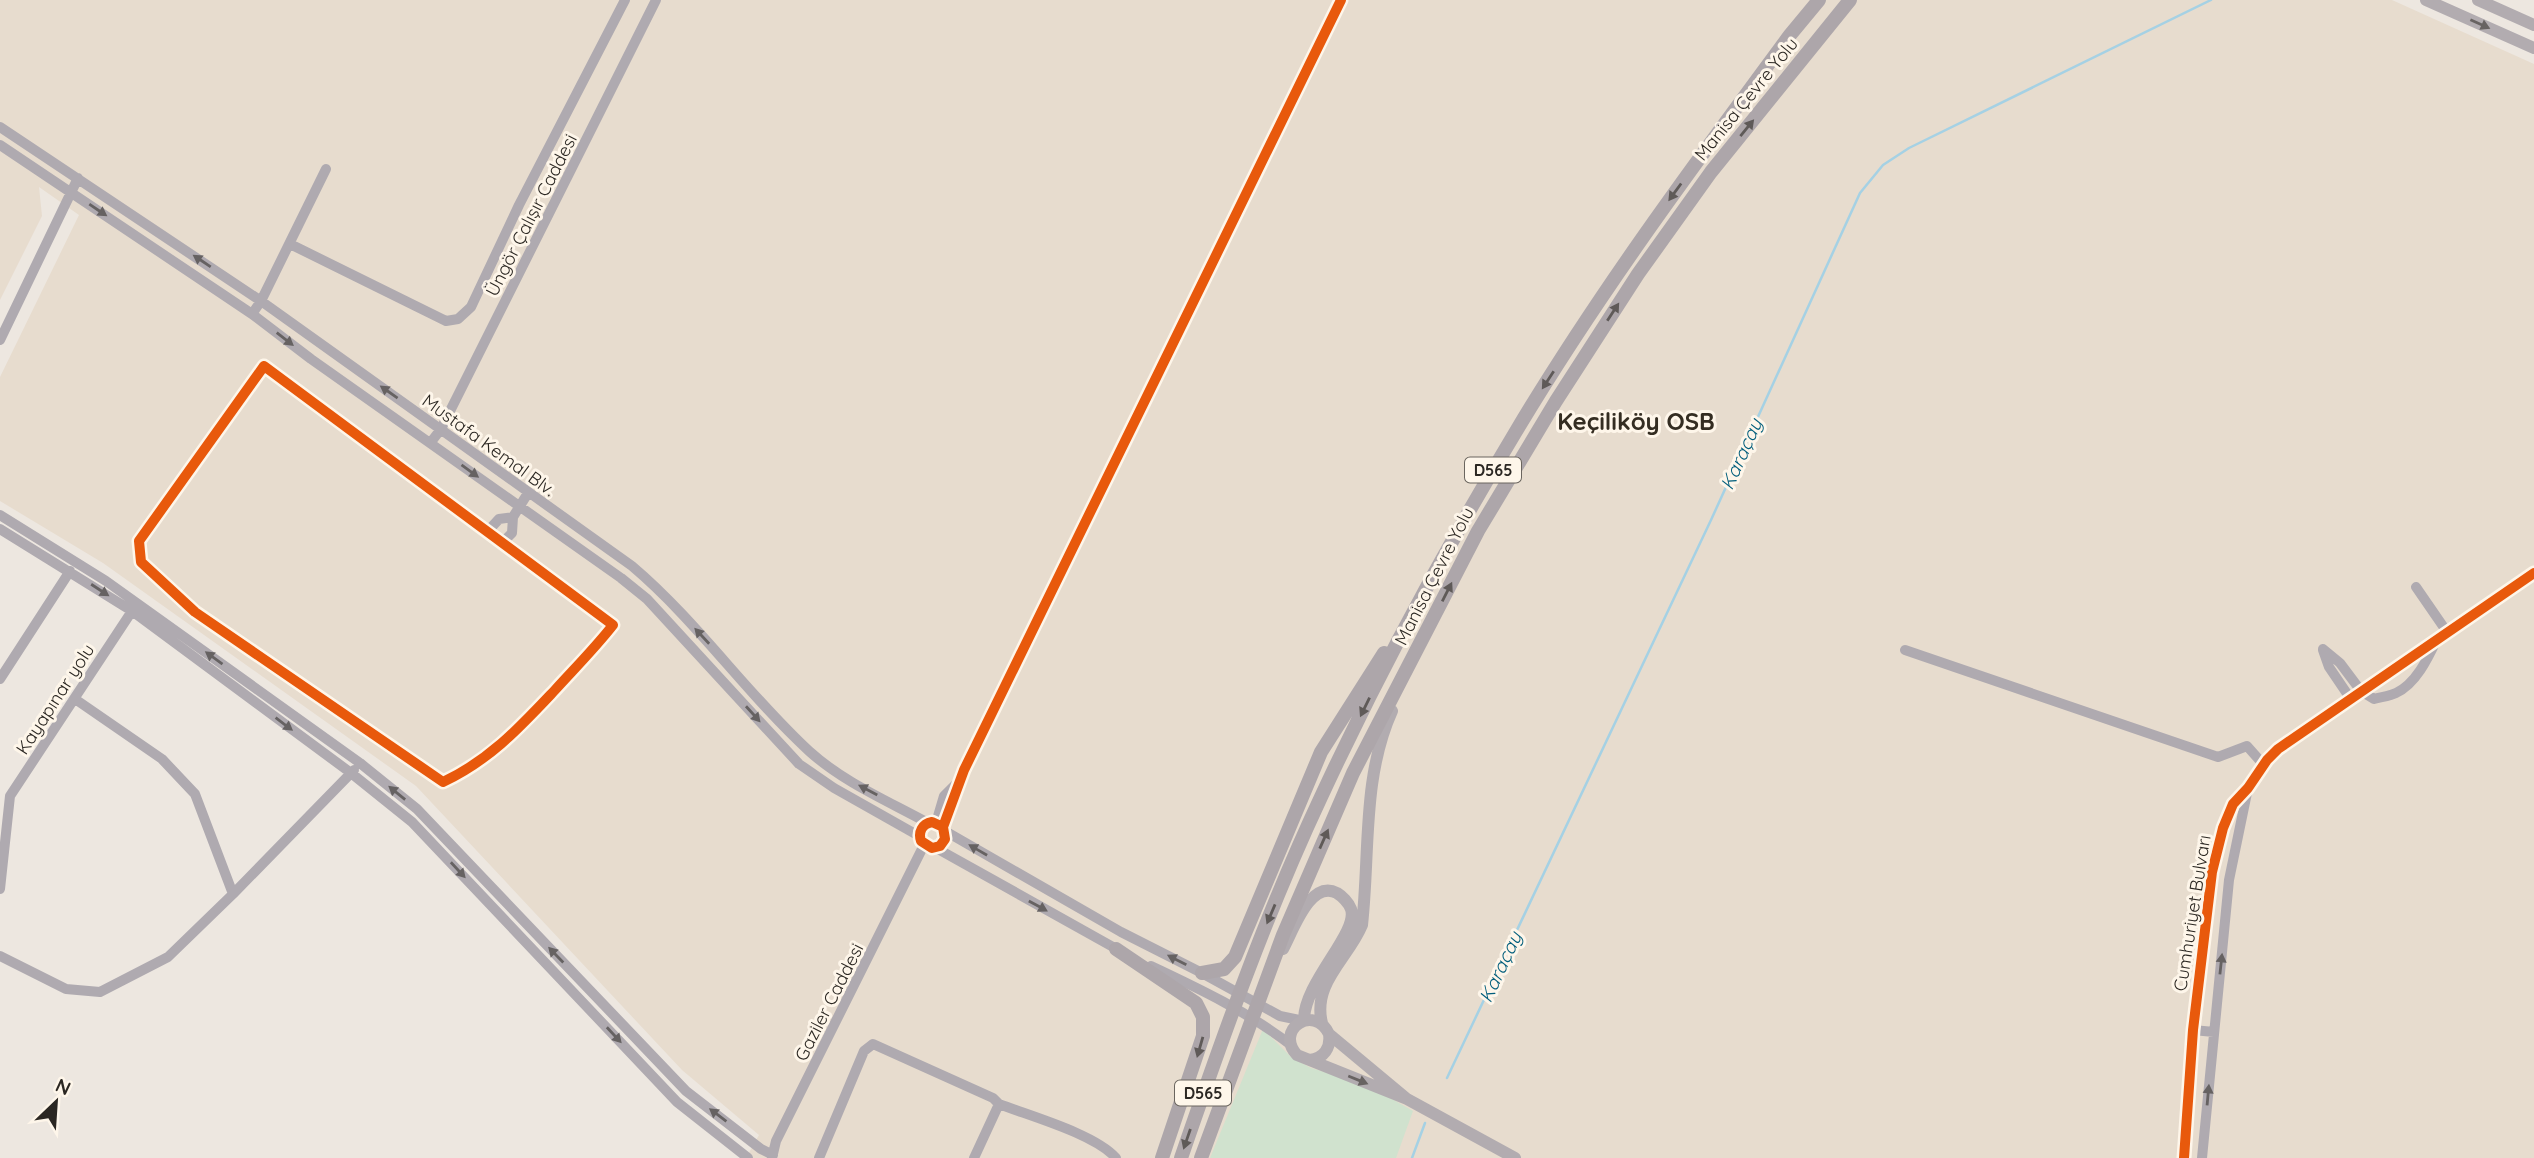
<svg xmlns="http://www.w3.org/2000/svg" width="2534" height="1158" font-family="Quicksand,sans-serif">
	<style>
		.built { fill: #e7dcce }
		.green { fill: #d0e2ce }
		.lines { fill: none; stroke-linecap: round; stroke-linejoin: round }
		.stream { stroke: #a5d1e4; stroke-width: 2.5 }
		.minor { stroke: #afaab0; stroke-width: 10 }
		.major { stroke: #b2acb0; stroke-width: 12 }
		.highway { stroke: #ada6aa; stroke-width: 14 }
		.cycleway-casing { stroke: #fef6ea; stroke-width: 15 }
		.cycleway { stroke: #e8590c; stroke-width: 10 }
		.oneway { fill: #686362 }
		.oneway2 { fill: #5f5a58 }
		.oneway3 { fill: #666262 }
		.labels { text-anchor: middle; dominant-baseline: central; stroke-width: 6; stroke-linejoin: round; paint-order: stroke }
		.shield { fill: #fef6ea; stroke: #6a655e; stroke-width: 2 }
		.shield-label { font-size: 16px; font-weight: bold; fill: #2b2722 }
		.street-label { font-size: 18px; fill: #2b2722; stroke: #fef6ea }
		.water-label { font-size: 19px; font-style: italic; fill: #025e7c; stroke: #fef6ea }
		.district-label { font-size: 24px; font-weight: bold; fill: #342d22; stroke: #fef6ea }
	</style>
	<rect width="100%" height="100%" fill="#ede7e0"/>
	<!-- built -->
	<path class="built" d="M0,0H2392L2534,64V1158H746L759,1135L682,1070L416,786L103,563L0,501V377L79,215L39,187L42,216L0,300Z"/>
	<!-- green -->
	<path class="green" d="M1263,1029L1291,1057L1311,1068L1366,1084L1413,1111L1396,1158H1210Z"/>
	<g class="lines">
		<!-- stream -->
		<path class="stream" d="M1447,1078L1711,520L1860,193L1883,165L1909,148L2211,0
			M1412,1158L1425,1123"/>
		<!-- minor -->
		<path class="minor" d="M0,127L261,301L632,566C697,621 746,693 809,751C843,782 888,801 928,823
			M0,145L252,314L311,359L621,578L647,599L799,764L834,788L919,836
			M290,244L446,321L458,319L471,307L519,205L625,0
			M252,314L261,301L326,169
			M0,340L78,178
			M264,366L613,625C595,648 575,668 555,690C520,727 490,760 443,782L195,612L141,562L139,541Z
			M431,442L441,429L656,0
			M0,515L106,581L360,763L417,809L686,1091L761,1149L773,1155
			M0,529L132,611L351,773L412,822L677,1102L748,1158
			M488,531L499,519L513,517
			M503,542L512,533L513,517L528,493
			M2416,587L2447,632
			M2323,649L2340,663L2361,691L2374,699C2381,697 2390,696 2396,693C2416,684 2428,658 2437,639
			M1905,650L2218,757L2247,746L2263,764
			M2323,650L2329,667L2350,698
			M0,679L70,571
			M75,699L162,759L195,794L233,894
			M936,823L944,796L957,783
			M943,827L932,822C922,824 918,832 921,841L932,848L940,846L945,839L943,827L964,770L1341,0
			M945,831L1121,932L1202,973L1280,1016L1304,1021
			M936,848L1122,952
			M0,889L10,796L132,611
			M0,956L66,989L100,992L168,957L233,894L354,770
			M1151,966C1200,989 1248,1012 1291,1045
			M2193,1030L2214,1032
			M999,1104C1030,1116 1095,1134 1116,1158
			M772,1158L776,1141L924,845
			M819,1158L864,1051L873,1044L993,1098L999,1104L974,1158
			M2184,1158L2193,1030L2212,872L2223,828L2233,804L2248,788L2267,760L2278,749L2534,573
			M2202,1158L2229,880L2248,788"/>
		<!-- major -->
		<path class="major" d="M2426,0L2534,48
			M2478,0L2534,25
			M1283,949C1293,931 1310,879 1337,893C1342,896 1349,903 1351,909C1359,933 1303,983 1304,1021
			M1322,1023C1312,983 1348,959 1362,925C1370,854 1362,777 1392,711
			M1310,1060C1324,1058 1331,1048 1329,1034
			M1407,1099L1329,1034C1314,1003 1274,1030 1297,1055L1407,1099L1515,1158"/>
		<!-- highway -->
		<path class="highway" d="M1116,949L1196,1003L1203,1017V1036L1162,1158
			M1202,973L1224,969L1235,957L1321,752L1384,653
			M1181,1158C1223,1036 1266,914 1321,797C1379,672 1444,551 1515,433C1598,294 1694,165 1790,35L1819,0
			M1201,1158L1283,935L1353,773L1478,531L1556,401L1638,274L1711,172L1850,0"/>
		<defs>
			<path id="cycleway" d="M264,366L613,625C595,648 575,668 555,690C520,727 490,760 443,782L195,612L141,562L139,541Z
				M943,827L932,822C922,824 918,832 921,841L932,848L940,846L945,839L943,827L964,770L1341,0
				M2184,1158L2193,1030L2212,872L2223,828L2233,804L2248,788L2267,760L2278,749L2534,573"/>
		</defs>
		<!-- cycleway casing -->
		<use href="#cycleway" class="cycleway-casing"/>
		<!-- cycleway -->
		<use href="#cycleway" class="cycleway"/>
	</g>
	<!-- one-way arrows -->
	<defs><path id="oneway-solid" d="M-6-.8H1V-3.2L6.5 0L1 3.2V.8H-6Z" transform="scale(1.75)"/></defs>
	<g class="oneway">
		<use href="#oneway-solid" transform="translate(2480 24) rotate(24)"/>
		<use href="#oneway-solid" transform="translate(1358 1080) rotate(22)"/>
	</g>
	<g class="oneway2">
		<use href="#oneway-solid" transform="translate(1747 128) rotate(-51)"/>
		<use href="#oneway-solid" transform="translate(1675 192) rotate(126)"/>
		<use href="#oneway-solid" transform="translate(1613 312) rotate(-57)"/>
		<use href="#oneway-solid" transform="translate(1548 380) rotate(123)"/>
		<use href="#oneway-solid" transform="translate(1447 592) rotate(-63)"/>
		<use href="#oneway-solid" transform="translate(1365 707) rotate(116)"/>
		<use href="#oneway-solid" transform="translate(1324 839) rotate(-66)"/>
		<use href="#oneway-solid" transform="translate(1271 914) rotate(113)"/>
		<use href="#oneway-solid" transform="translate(1200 1047) rotate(106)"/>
		<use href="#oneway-solid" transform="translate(1187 1139) rotate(109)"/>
	</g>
	<g class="oneway3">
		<use href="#oneway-solid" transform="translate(98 210) rotate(34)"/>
		<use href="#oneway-solid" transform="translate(202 261) rotate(-146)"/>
		<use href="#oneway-solid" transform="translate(285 339) rotate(38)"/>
		<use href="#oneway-solid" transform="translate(389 392) rotate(-145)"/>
		<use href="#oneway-solid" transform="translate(470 471) rotate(36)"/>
		<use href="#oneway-solid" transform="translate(100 590) rotate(33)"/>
		<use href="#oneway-solid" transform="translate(702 636) rotate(-133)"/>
		<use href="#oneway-solid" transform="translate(214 658) rotate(-144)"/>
		<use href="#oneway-solid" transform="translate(753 714) rotate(48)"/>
		<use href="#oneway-solid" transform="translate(284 724) rotate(37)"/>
		<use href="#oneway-solid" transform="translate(868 790) rotate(-152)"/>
		<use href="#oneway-solid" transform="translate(397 793) rotate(-141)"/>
		<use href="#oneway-solid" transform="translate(978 850) rotate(-150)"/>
		<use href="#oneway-solid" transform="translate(458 870) rotate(47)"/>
		<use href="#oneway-solid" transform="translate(1038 906) rotate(29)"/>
		<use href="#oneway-solid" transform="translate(556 955) rotate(-134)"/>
		<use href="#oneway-solid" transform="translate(1177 960) rotate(-153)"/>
		<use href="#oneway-solid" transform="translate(2221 964) rotate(-84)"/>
		<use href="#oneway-solid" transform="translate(614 1035) rotate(47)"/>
		<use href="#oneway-solid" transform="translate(2208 1095) rotate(-85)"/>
		<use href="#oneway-solid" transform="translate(718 1115) rotate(-143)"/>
	</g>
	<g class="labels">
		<!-- shield labels -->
		<g class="shield">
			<rect x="1465" y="457.5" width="56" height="25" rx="5"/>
			<rect x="1175" y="1080.5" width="56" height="25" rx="5"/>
		</g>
		<g class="shield-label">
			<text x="1493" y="470">D565</text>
			<text x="1203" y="1093">D565</text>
		</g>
		<!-- street labels -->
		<g class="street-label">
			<text transform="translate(1746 99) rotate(-51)">Manisa Çevre Yolu</text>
			<text transform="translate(531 215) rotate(-63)">Üngör Çalışır Caddesi</text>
			<text transform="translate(489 445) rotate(36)">Mustafa Kemal Blv.</text>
			<text transform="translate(1434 576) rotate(-63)">Manisa Çevre Yolu</text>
			<text transform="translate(55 699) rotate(-57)">Kayapınar yolu</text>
			<text transform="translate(2192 913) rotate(-81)">Cumhuriyet Bulvarı</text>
			<text transform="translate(829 1002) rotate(-63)">Gaziler Caddesi</text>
		</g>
		<!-- water labels -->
		<g class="water-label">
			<text transform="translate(1741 454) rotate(-66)">Karaçay</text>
			<text transform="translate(1500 967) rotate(-65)">Karaçay</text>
		</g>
		<!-- district labels -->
		<g class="district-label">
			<text x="1636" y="421">Keçiliköy OSB</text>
		</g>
	</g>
	<!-- north arrow -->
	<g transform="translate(56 1102) rotate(25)" stroke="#fef6ea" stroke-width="5" paint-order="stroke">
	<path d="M0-5L12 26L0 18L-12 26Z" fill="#2b2722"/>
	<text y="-10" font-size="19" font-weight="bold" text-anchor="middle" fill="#2b2722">N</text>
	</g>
</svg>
